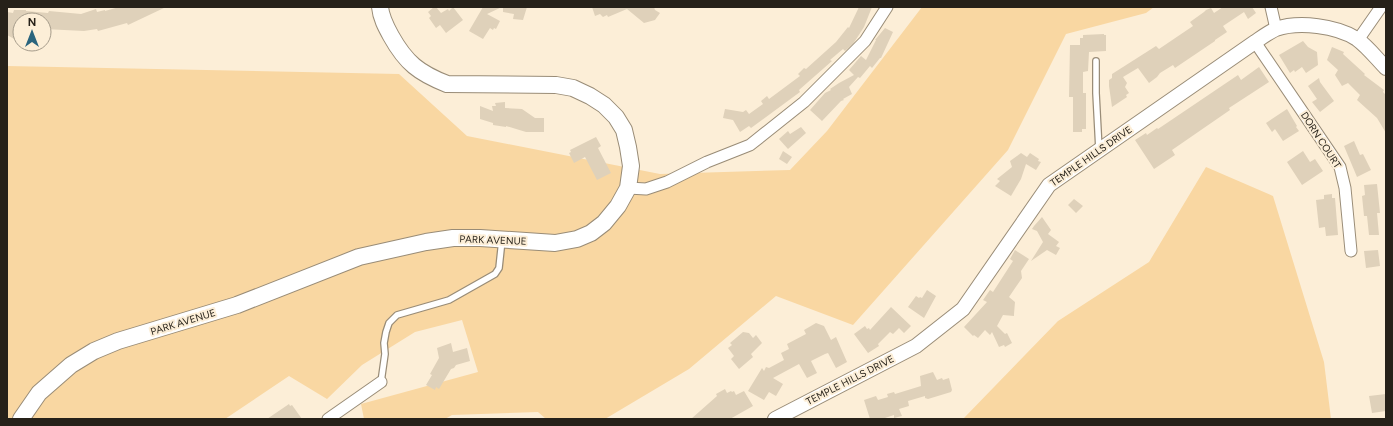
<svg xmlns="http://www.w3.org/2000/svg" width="1393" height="426" font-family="Figtree,sans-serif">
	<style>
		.green { fill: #f9d7a2 }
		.building { fill: #dfd1ba }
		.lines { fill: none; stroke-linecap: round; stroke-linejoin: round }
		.service-casing { stroke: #998c77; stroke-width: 8 }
		.minor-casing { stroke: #998c77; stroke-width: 13 }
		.tertiary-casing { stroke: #998c77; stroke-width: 16 }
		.secondary-casing { stroke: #998c77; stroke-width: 18 }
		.service { stroke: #fff; stroke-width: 5.5 }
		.minor { stroke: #fff; stroke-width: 11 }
		.tertiary { stroke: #fff; stroke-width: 14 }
		.secondary { stroke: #fff; stroke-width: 16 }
		.labels { text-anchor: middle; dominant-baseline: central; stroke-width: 4; stroke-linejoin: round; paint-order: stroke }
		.street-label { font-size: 10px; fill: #262119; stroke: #fceed7 }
	</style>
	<rect width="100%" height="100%" fill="#fceed7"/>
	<!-- green -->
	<path class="green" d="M922,7H1154L1146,13L1066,34L1008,150L853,325L776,296L689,369L605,419H546L538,412L452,415L445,419H364L361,404L478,372L462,320L415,332L362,365L327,399L289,376L225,419H7V66L399,74L467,136L660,174L790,170L827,131Z
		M1206,167L1273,196L1324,362L1331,419H963L1058,321L1149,262Z"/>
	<!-- building -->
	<path class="building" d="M119,7H166L128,25L127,23L98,31L97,29L84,31L44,29V20H20V42L7,35V12L13,13L14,10H26V11L48,13L49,11L81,14L96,9L97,12L105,10V11Z
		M434,7H436L441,13L448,9L449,11L453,7L463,20L446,33L440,25L436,28L429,18L431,16L428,12Z
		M483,7H502L487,14L500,21L496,29L494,28L493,30L490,28L483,39L469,31Z
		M503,7H527L523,20L513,19L514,14L503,12Z
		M592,7H654L655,10L660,13L655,20L644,23L627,9L608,17L607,15L603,17L600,14L595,16Z
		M859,7H872L864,27L853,44L845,51L843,49L830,60L832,61L799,90L800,92L751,128L749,126L740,132L733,120L723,118L725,109L743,112L746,110L749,114L763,104L761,101L767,96L769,99L800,76L798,74L804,68L806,69L836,42L848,27L849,28Z
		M1223,7H1252L1256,13L1248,19L1244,12L1223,26L1227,32L1215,40V41L1175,68L1173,65L1160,73L1157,77L1149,83L1138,68L1123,77L1127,83L1125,87L1129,93L1126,95L1127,97L1112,107L1109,86V80L1112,78V74L1156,46L1159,49L1193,26L1190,22L1204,12L1206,10L1211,8L1214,13Z
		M885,28L893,32L881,58H880L872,68L870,66L860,78L858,77L849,87L852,94L843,99L844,100L841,101L822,121L810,110L825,93L831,90L830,89L839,83L854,75L849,70L861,56L866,60L876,40H875Z
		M1104,34V35H1106V51L1089,52L1088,71L1083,72V93H1086V129H1082V132H1073V97H1069L1070,45H1080V38H1083V35Z
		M1303,41L1308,47L1317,52L1318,65L1306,73L1302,67L1295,72L1294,70L1290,73L1279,55Z
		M1332,47L1344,52L1343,54L1365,74L1364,75L1384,90L1383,92L1386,95V133L1377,118L1357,100L1360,95L1348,83L1342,86L1335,75L1338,70L1327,60Z
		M1259,67L1269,82L1229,108L1230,110L1172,150L1175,155L1154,169L1135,140L1146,133L1147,135L1157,128L1158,129L1238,75L1241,80Z
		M1319,78L1320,82L1334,101L1320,112L1312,102L1317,99L1308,86Z
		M505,102V108L522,109L535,118H544V132H526L506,126V127L493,125V123L480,119V106L493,111L492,106H496L495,103Z
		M1287,109L1297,126L1296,127L1299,131L1283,141L1275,129L1272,132L1266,123Z
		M801,127L806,133L788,149L779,139L788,131L790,134Z
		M596,137L601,146L598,148L611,173L597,180L585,157L574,163L569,153L571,152L570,150Z
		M1354,141L1360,155L1363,154L1371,170L1357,177L1344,146Z
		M783,151L792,157L787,164L779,159Z
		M1303,151L1310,162L1315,159L1323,171L1302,185L1287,162Z
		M1021,153L1027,157L1030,153L1039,159L1038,161L1041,162L1036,170L1026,164L1021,179L1011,196L995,186L1000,181L997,179L1012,167L1010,161Z
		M1377,184L1380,213H1377L1379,235H1369L1367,216H1364L1362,196L1365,195L1364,185Z
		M1332,194V198H1335L1338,235L1326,236L1325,227L1319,228L1316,200L1324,199V195Z
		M1074,199L1083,206L1076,213L1068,205Z
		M1042,217L1051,230L1048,234L1059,242L1056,246L1060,248L1056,255L1047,250L1031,261L1043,242L1037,231L1032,229L1034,226L1033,225L1034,226Z
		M1015,250L1029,259L1021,271L1022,278L1009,297L1015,302L1014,314V316L1003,315L997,326L1005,334L1007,333L1012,343L1005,347L1004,345L999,347L992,332L990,335L985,330L978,338L974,335L973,336L964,327L987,302L983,300L990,290L993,292L1013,261L1010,259Z
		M1378,250L1380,266L1366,268L1364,251Z
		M927,290L936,296L924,318L908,307L916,296L919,298L920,297L922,298Z
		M891,307L911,326L904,333L899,328L893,334L890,332L878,344L879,346L868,353L854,334L865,326L867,329L869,328L870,330Z
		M816,323L824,326L831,340L836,337L847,362L836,368L828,353L825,354L811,361L817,373L807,378L799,364L773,378L783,384L776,396L769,392L764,400L748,391L762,368L764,371L766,367L769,368L784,360L781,353L789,349L787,344L806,334L804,330Z
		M743,332L749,333L753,338L756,335L762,343L751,354L753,357L739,369L731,359L734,356L728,348L732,345L730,343Z
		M451,343L453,352L467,348L470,361L456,365L454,368L451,369L439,389L436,387L435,390L426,385L432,375L430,374L439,358L437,348Z
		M933,372L937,380L942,378L943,380L949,378L952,390L951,392L928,399L925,398V396L908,401L909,406L899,409L902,416L894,418V415L882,419H870L864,400L876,396L878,400L888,397L887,394L894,392L895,394L921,386L920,376Z
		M725,389L727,393L731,391L732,392L734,391L736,395L744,391L753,406L730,419H691L717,396L716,394Z
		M1386,394V411L1372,413L1369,396Z
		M289,404L290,406L292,405L302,419H267Z"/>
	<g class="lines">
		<defs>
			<path id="service" d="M1096,61V93L1099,150
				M381,382L385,354L384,343L386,332L389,323L397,315L449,300L495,274L499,268L502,240"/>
			<path id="minor" d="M1271,7L1276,29
				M1358,40L1381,7
				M1255,42L1340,167L1345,188L1351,251
				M628,188L646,189L667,182L707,162L750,145L804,102L865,41L887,7
				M328,419L381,382"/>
			<path id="tertiary" d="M775,419L916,346L963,309L1049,185L1255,42C1261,38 1269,32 1276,29C1299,21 1337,26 1357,39C1368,47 1377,59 1386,68"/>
			<path id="secondary" d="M21,419L39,393L71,365L94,351L118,341L237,305L359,257L426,242L453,238H480L555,243L577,239L591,233L604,223L618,206L628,188L631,166L628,147L624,130L616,117L604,105L590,96L573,88L556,85L447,84C419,73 406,63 391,36C386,27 381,18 380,7"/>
		</defs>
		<!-- service casing -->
		<use href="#service" class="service-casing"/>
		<!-- minor casing -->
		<use href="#minor" class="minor-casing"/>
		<!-- tertiary casing -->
		<use href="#tertiary" class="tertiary-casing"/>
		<!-- secondary casing -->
		<use href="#secondary" class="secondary-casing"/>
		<!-- service -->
		<use href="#service" class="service"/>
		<!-- minor -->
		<use href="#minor" class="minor"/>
		<!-- tertiary -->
		<use href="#tertiary" class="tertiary"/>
		<!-- secondary -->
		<use href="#secondary" class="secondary"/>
	</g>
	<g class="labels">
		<!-- street labels -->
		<g class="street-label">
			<text transform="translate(1321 140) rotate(57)">DORN COURT</text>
			<text transform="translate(1091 156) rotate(-35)">TEMPLE HILLS DRIVE</text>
			<text transform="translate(493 240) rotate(2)">PARK AVENUE</text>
			<text transform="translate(183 322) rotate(-17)">PARK AVENUE</text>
			<text transform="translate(850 380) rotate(-27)">TEMPLE HILLS DRIVE</text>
		</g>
	</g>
	<!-- border -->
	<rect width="1393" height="426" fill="none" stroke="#262119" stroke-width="16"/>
	<!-- north arrow -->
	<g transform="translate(32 32)"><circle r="19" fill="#fceed7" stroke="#a69c8b"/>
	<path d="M0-3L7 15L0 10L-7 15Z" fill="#2a647d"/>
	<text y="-6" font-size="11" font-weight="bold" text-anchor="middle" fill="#262119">N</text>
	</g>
</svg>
